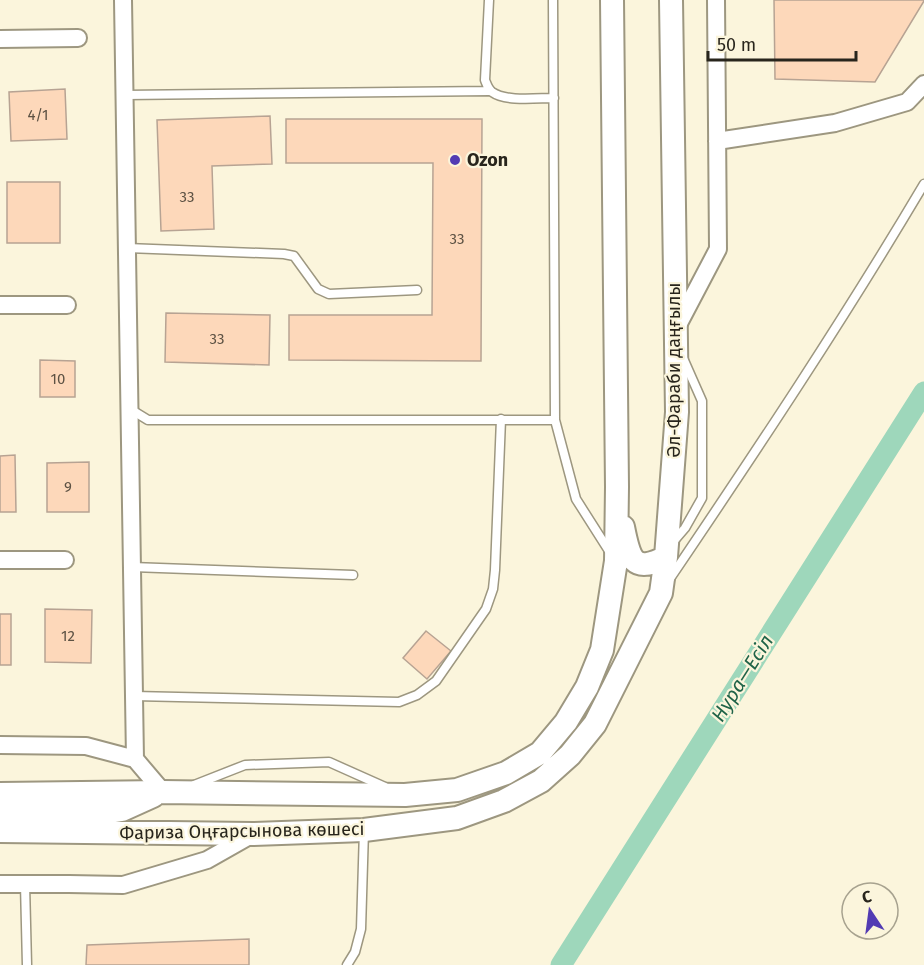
<svg xmlns="http://www.w3.org/2000/svg" width="924" height="965" font-family="'Fira Sans',sans-serif">
	<style>
		.lines { fill: none; stroke-linecap: round; stroke-linejoin: round }
		.canal { stroke: #9ed7bb; stroke-width: 21 }
		.building { fill: #fdd8ba; stroke: #b7a393; stroke-width: 1.5 }
		.lane-casing { stroke: #9d9780; stroke-width: 11 }
		.street-casing { stroke: #9d9780; stroke-width: 20 }
		.secondary-casing { stroke: #9d9780; stroke-width: 26 }
		.lane { stroke: #fff; stroke-width: 8 }
		.street { stroke: #fff; stroke-width: 16 }
		.secondary { stroke: #fff; stroke-width: 22 }
		.poi-dot { fill: #523bb3; stroke: #fbf5dc; stroke-width: 2 }
		.labels { text-anchor: middle; dominant-baseline: central; stroke-width: 4.5; stroke-linejoin: round; paint-order: stroke }
		.number-label { font-size: 15px; fill: #5d5244 }
		.poi-label { font-size: 18px; font-weight: bold; fill: #28251c; stroke: #fbf5dc; text-anchor: start }
		.street-label { font-size: 18px; fill: #28251c; stroke: #fbf5dc }
		.water-label { font-size: 20px; font-style: italic; fill: #1f6348; stroke: #fbf5dc }
	</style>
	<rect width="100%" height="100%" fill="#fbf5dc"/>
	<g class="lines">
		<!-- canal -->
		<path class="canal" d="M561,965L924,392"/>
	</g>
	<!-- building -->
	<path class="building" d="M774,0H924V1L875,82L775,79Z
		M65,89L67,139L11,141L9,92Z
		M270,116L272,164L212,166L214,229L161,231L157,120Z
		M286,119H482L481,361L289,360V315H432L433,163H286Z
		M7,182H60V243H7Z
		M166,313L270,315L269,365L165,362Z
		M40,360L75,361V397H40Z
		M15,455L16,512H0V456Z
		M89,462V512H47V463Z
		M45,609L92,610L91,663L45,662Z
		M0,614H11V665H0Z
		M426,631L451,651L427,679L403,658Z
		M249,939V965H86L87,945Z"/>
	<g class="lines">
		<defs>
			<path id="lane" d="M489,0L485,80C487,85 488,89 492,92C506,102 537,98 554,98
				M553,0L555,420L576,499L611,554
				M125,95L489,91
				M127,248L284,254L294,256L318,289L329,294L417,290
				M130,409L148,420H555
				M673,542L685,528L702,498V401L683,358
				M132,567L353,575
				M669,580C757,450 844,319 924,184
				M134,696L399,702L417,695L436,681L486,609L493,589L495,570L501,419
				M194,785L245,765L329,762L385,787
				M25,884L27,965
				M347,965L355,952L361,929L364,830"/>
			<path id="street" d="M123,0L135,759
				M0,39L78,38
				M717,141L835,123L907,102L924,84
				M0,305H67
				M677,327L718,249L716,0
				M0,560H65
				M0,745L86,746L135,759L163,792
				M0,884H69L123,885L207,860L253,834"/>
			<path id="secondary" d="M623,527C629,557 632,575 666,557
				M0,794L163,792L405,795L457,790L506,773L540,753L566,722L587,687L602,650L616,561L617,487L612,0
				M0,811L109,812L122,810L153,796
				M0,831L253,834L364,830L457,818L504,801L541,781L570,755L595,724L661,593L666,557L677,412L671,0"/>
		</defs>
		<!-- lane casing -->
		<use href="#lane" class="lane-casing"/>
		<!-- street casing -->
		<use href="#street" class="street-casing"/>
		<!-- secondary casing -->
		<use href="#secondary" class="secondary-casing"/>
		<!-- lane -->
		<use href="#lane" class="lane"/>
		<!-- street -->
		<use href="#street" class="street"/>
		<!-- secondary -->
		<use href="#secondary" class="secondary"/>
	</g>
	<!-- markers -->
	<circle class="poi-dot" cx="455" cy="160" r="6"/>
	<g class="labels">
		<!-- number labels -->
		<g class="number-label">
			<text x="38" y="115">4/1</text>
			<text x="187" y="197">33</text>
			<text x="457" y="239">33</text>
			<text x="217" y="339">33</text>
			<text x="58" y="379">10</text>
			<text x="68" y="487">9</text>
			<text x="68" y="636">12</text>
		</g>
		<!-- poi labels -->
		<g class="poi-label">
			<text x="467" y="160">Ozon</text>
		</g>
		<!-- street labels -->
		<g class="street-label">
			<text transform="translate(674 370) rotate(-90)">Әл-Фараби даңғылы</text>
			<text transform="translate(242 831) rotate(-1)">Фариза Оңғарсынова көшесі</text>
		</g>
		<!-- water labels -->
		<g class="water-label">
			<text transform="translate(742 678) rotate(-58)">Нура—Есіл</text>
		</g>
	</g>
	<!-- north arrow -->
	<g transform="translate(870 911) rotate(347)"><circle r="28" fill="#fbf5dc" stroke="#a7a28f" stroke-width="1.5"/>
	<path d="M0-4.5L10 22L0 15L-10 22Z" fill="#523bb3"/>
	<text y="-9" font-size="16" font-weight="bold" text-anchor="middle" fill="#28251c">С</text>
	</g>
	<!-- scale -->
	<path d="M708 51v9h148v-9" fill="none" stroke="#28251c" stroke-width="3"/>
	<text x="717" y="51" font-size="18" fill="#28251c" stroke="#fbf5dc" stroke-width="4.5" paint-order="stroke">50 m</text>
</svg>
